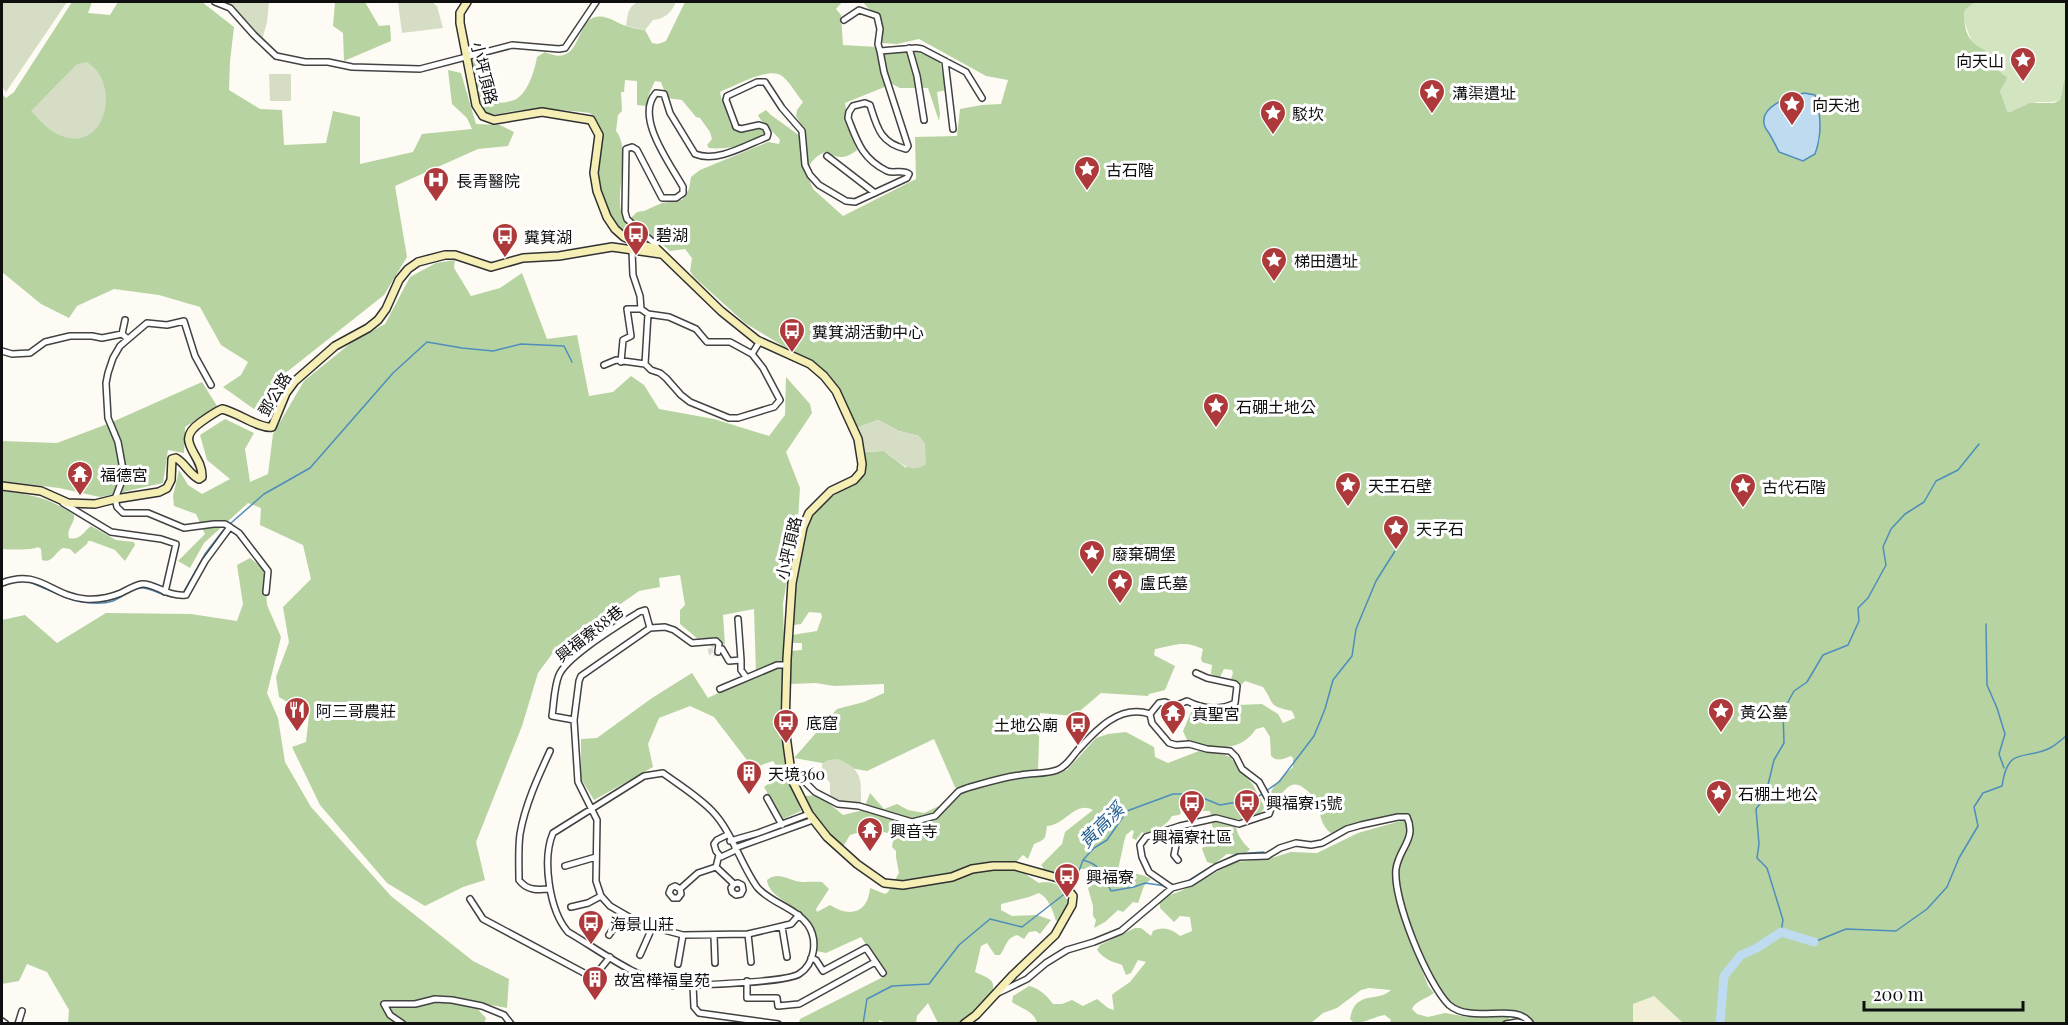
<svg xmlns="http://www.w3.org/2000/svg" width="2068" height="1025" font-family="'Playfair Display','Noto Sans TC',serif">
	<style>
		.farmland { fill: #f1efd5 }
		.green { fill: #d2e4c0 }
		.forest { fill: #b6d3a1; fill-rule: evenodd }
		.cemetery { fill: #d5dec5 }
		.water { fill: #bedbef; stroke: #4e8dbc; stroke-width: 1.5 }
		.lines { fill: none; stroke-linecap: round; stroke-linejoin: round }
		.stream { stroke: #4e8dbc; stroke-width: 1.5 }
		.river { stroke: #bedbef; stroke-width: 9 }
		.street-tunnel { stroke: #d9d8d1; stroke-width: 5; stroke-dasharray: 5 2.5; stroke-linecap: butt }
		.street-casing { stroke: #424242; stroke-width: 8 }
		.secondary-casing { stroke: #313131; stroke-width: 10 }
		.street { stroke: #fff; stroke-width: 5 }
		.secondary { stroke: #f5efb6; stroke-width: 7 }
		.labels { text-anchor: middle; dominant-baseline: central; stroke-width: 6; stroke-linejoin: round; paint-order: stroke }
		.poi-label { font-size: 16px; fill: #0f0f0f; stroke: #fff; text-anchor: start }
		.street-label { font-size: 16px; fill: #0f0f0f; stroke: #fff }
		.water-label { font-size: 18px; font-style: italic; fill: #286191; stroke: #fff }
	</style>
	<rect width="100%" height="100%" fill="#fdfbf3"/>
	<!-- farmland -->
	<path class="farmland" d="M1654,996L1683,1023H1633V1004Z"/>
	<!-- green -->
	<path class="green" d="M1975,2H2066V77C2062,83 2063,93 2060,100C2052,103 2047,102 2039,102C2028,103 2020,108 2010,112L2007,111L2000,91L2006,81L2004,75L2000,73L1990,56L1971,40L1964,21L1965,10Z"/>
	<!-- forest -->
	<path class="forest" d="M72,2H92L88,13L110,15L118,2H202L234,27L230,61L229,90L260,109L282,110L284,145L326,143L333,111L360,117V164L413,152L422,134L472,129L467,118L452,104L448,70L461,73L476,124L500,125L514,132L508,146L478,149L395,186L407,257L384,295L283,375L265,417L223,387L241,375L248,362L221,345L200,307L159,295L114,289L77,306L69,318L41,304L2,272V94L6,98L14,92Z
		M335,2H365L379,26L390,25L391,41L344,61L343,33L333,26Z
		M685,2H842L836,9L841,15L843,45L877,47L879,53C903,51 918,48 940,62L946,90L937,92L940,114L939,121L928,88H900L892,84L845,103L851,135L857,150C846,159 839,159 825,152C815,156 810,163 806,172L813,189L843,216L916,179L915,137L957,136L960,109L982,105L1001,104L1008,80L986,76L919,39L897,44L881,43L879,15L868,8L863,2H1975L1965,10C1963,20 1965,35 1973,42C1978,47 1984,49 1989,54C1996,63 1996,71 2007,77L2006,81L2000,91L2007,111L2010,112L2030,103H2054L2060,100C2063,93 2062,83 2066,77V1023H1683L1654,996L1633,1004V1023H1534L1519,1011C1498,1012 1475,1017 1455,1006C1437,997 1400,903 1398,881C1395,855 1421,841 1408,815C1390,811 1349,827 1331,833C1315,821 1324,802 1305,789C1297,783 1292,783 1285,790C1281,795 1277,794 1274,799L1270,794L1275,784L1293,767V758L1291,756C1283,759 1277,762 1271,756L1270,737L1264,727L1256,729C1240,753 1213,749 1188,742L1183,731L1191,712L1201,711L1205,718L1216,724L1222,721L1225,709L1238,705L1262,704L1278,714L1283,723L1295,718L1292,711C1267,706 1275,704 1263,687L1245,681L1241,685H1238L1231,679L1233,673L1232,670L1224,669L1220,677L1211,674L1212,665L1202,662L1201,659L1203,649C1184,640 1175,645 1155,649L1154,655L1175,666L1165,690L1149,694L1148,696L1101,693L1074,716L1040,713L1038,770L991,778L957,788L955,787L934,739L867,771L794,758L837,709L864,702L884,693V684L834,686L816,683L790,684L791,651L802,650V643H791L792,635L817,631L822,617L821,613L809,612L801,624L793,625L792,621L794,589L808,521L818,508L862,474V452L884,451L906,468L919,436L899,431L878,420L856,428L843,399L829,374L745,323L694,277L690,271L692,258L685,249L670,251L631,218L637,212L644,211L662,203L682,200L689,189L691,177L700,170L768,142L779,144L780,140C774,131 761,123 758,115L766,110L771,115L800,136L805,131L796,116L797,110L803,102C796,94 790,82 782,76C770,66 737,85 724,90L720,92L721,97L731,126L743,131L760,128L764,133C756,145 723,150 709,148L707,145L712,139L710,132L700,118L696,117L682,100L667,98L661,82L655,81L649,94L647,106L637,105V81L625,80L624,92H621L622,111L618,115L616,131C631,149 616,189 621,211C624,223 635,229 641,239L640,241C613,231 599,201 597,174C596,150 612,134 590,113C564,110 540,108 514,111C506,112 489,118 483,110C476,100 474,71 472,59L487,56C494,70 492,91 501,103C507,102 515,101 519,97C529,89 535,69 537,57L545,52C581,69 575,23 595,17C606,14 617,23 626,26C632,28 639,29 645,30L652,43L658,44L666,41ZM1804,93L1815,95L1819,108L1820,141L1803,160L1779,152L1765,127L1783,102Z
		M455,260L454,268L471,296L500,288L522,273L547,339L577,335L589,396L613,392L631,376L644,385L659,409L714,419L769,436L785,415L786,377L810,404L812,413L786,452L800,488L798,519L783,603L784,643L780,713L785,765L801,811L783,819L764,787L779,776L780,772L773,761L753,768L714,717L690,706L659,718L648,744L653,767L594,800L581,779V739L597,738L652,698L692,673L708,698L756,674L754,609L723,615L725,645L714,638L698,639L680,624V610L685,605L680,575L659,578L660,587L639,591L555,650L538,673L522,726L476,842L485,880L463,887L425,906L387,883L320,805L292,747L306,742L309,715L279,697L276,677L289,642L283,607L311,579L303,545L260,525L261,508L248,503L204,543L190,568L178,561L205,534L196,514L174,506L173,496L179,470L188,485L202,494L230,479L207,460L200,435L225,419L254,433L245,449L250,482L268,474L273,434L304,381L352,342L385,324L410,277L436,263Z
		M202,382L217,406L185,427L184,453L168,450L163,483L100,497L59,488L2,481V441L57,443L110,423Z
		M2,491C32,495 48,497 74,515C75,524 66,528 69,538C80,541 84,531 91,526L116,540L134,542L135,545L125,561L115,550L91,541H88L87,544L75,554L70,549L63,548C55,552 52,564 42,560L41,549L38,547C32,550 10,550 3,549L2,547Z
		M250,558L265,570L267,605L281,637L267,693L278,718L285,762L311,807L391,896L473,961L509,979L507,1008L470,1001L486,1018L484,1024H68L69,1010L47,972L27,964L19,981L2,984V620L25,615L57,643L106,613L191,614L237,621L243,604L237,565Z
		M1126,732L1154,747L1155,757L1168,763L1199,751L1222,754L1230,757L1253,785L1265,808C1258,817 1245,818 1235,820C1235,831 1242,843 1250,849C1241,859 1238,854 1227,854L1214,864L1207,862L1202,849L1213,831L1210,811H1199L1196,806L1198,800C1191,801 1183,799 1179,807L1181,813L1179,815L1172,816C1169,823 1155,832 1147,835L1142,832L1136,840L1132,838L1134,831L1132,830L1126,835L1124,842L1118,870C1125,871 1146,875 1151,879L1144,886L1138,903L1133,902L1123,912L1118,910L1105,922L1094,928L1096,920L1093,916V906L1088,888L1094,884L1090,880L1093,876L1094,869H1079L1060,877L1055,871L1048,875L1043,872V867L1041,865L1062,844L1065,832L1093,810C1076,800 1065,825 1047,826C1045,838 1047,839 1034,844L1028,859L1023,855L1017,861C1019,872 1030,877 1039,883C1055,879 1064,889 1075,900L1060,919L1056,921C1053,911 1049,898 1039,893L1029,897L1001,904V910L1012,916L1037,915L1051,920L1040,934L1036,931L1029,932L1024,939L1017,935C1005,939 1007,946 1000,955H995L987,943L981,946L975,972C990,979 999,980 989,999L981,1002L962,1023H938L928,1003L917,1016L916,1023H886L879,1020V1024L799,1023L800,1019L887,975L861,937L826,953L817,951C811,938 807,922 797,911C788,901 769,896 767,880C776,872 786,878 796,881C804,883 814,881 822,882L829,889L816,909L817,912L830,905C850,918 868,913 870,888L885,894L888,892L899,873L896,857V851L892,847L893,841L888,833L883,832L873,837L864,831L850,835L841,850L837,851C823,844 811,813 803,799L804,796L819,795L843,815L859,811L865,806L870,793L884,809L897,804L908,810L924,813L941,805L960,793L976,788L1020,777L1058,773L1067,770L1096,738L1108,734Z
		M1404,820L1408,824C1409,844 1391,860 1394,882C1394,890 1398,898 1400,905C1408,933 1418,959 1428,986L1434,993C1426,999 1415,1001 1412,1009L1417,1014L1428,1017L1445,1013L1468,1017H1509V1020L1502,1024H1389L1391,1020L1385,1015C1373,1017 1365,1023 1354,1023L1350,1019C1355,989 1378,1003 1391,990L1369,988L1361,990L1337,1008L1323,1013L1311,1023L1298,1024L1037,1023C1034,1011 1022,1009 1012,1002L1013,996L1029,986C1039,988 1047,996 1053,1004H1062L1072,1000L1083,1006L1097,999L1108,1008L1114,1010L1112,995L1114,993L1130,982L1146,962L1138,960L1131,973L1126,975L1122,965C1111,961 1105,960 1097,950L1100,945L1135,928H1141L1151,936L1153,931C1164,926 1171,929 1180,936L1192,931L1190,917L1180,916L1174,922L1160,908L1159,899L1181,891L1235,862L1268,859L1291,852L1317,853L1358,833Z"/>
	<!-- cemetery -->
	<path class="cemetery" d="M2,2H67L6,92L2,87Z
		M213,2H269L267,22L262,40L230,12Z
		M398,2H432L437,6L443,28L402,33Z
		M638,2H676C672,12 665,19 653,20L645,30L626,26C628,15 627,7 638,2Z
		M87,62C123,83 105,160 55,133C46,128 38,118 31,111L77,64Z
		M269,74H291V101H270Z
		M878,420L899,431L919,436L925,443L926,464C909,476 898,460 884,451L862,452L856,428Z
		M838,759C863,770 861,779 861,804L840,802L830,797V783L822,772V764L828,760Z"/>
	<!-- water -->
	<path class="water" d="M1804,93L1815,95C1821,114 1822,135 1815,154L1803,161L1779,152C1776,146 1773,140 1770,135C1769,132 1766,130 1765,127C1757,106 1790,97 1804,93Z"/>
	<g class="lines">
		<!-- stream -->
		<path class="stream" d="M231,523L264,494L310,468L393,373L427,342L462,348L493,351L521,344L564,346L572,362
			M32,583L58,594
			M183,593L205,554L225,528
			M62,596C76,602 98,606 113,601C123,597 132,587 143,588C154,589 163,597 175,597
			M1986,624L1987,685L1997,708L2005,734L1999,754L2004,768
			M1266,791L1279,782L1314,736L1325,709L1333,680L1352,656L1356,629L1376,581L1395,551
			M1083,860C1102,865 1103,875 1111,891L1134,887L1145,883L1166,886
			M1222,862L1237,854L1264,852
			M1188,881L1212,866
			M1071,889L1073,887L1083,860L1094,848L1107,840L1127,811L1173,794H1193L1220,805L1254,799L1262,794
			M1781,932L1783,920L1767,868L1757,858L1759,844L1756,809L1765,797L1774,760L1784,743L1783,711L1794,691L1807,682L1823,655L1848,645L1859,621L1858,608L1868,598L1886,565L1883,547L1891,529L1905,514L1924,502L1936,481L1958,470L1979,444
			M1814,942L1846,929L1896,931L1927,909L1947,887L1959,858L1978,826L1974,807L1983,793L2002,786C2008,745 2024,761 2050,748C2056,745 2061,740 2066,736
			M863,1024L867,999L892,986L929,984L959,945L990,919L1022,927L1067,892"/>
		<!-- river -->
		<path class="river" d="M1720,1024L1724,976L1741,955L1757,948L1781,932L1814,942"/>
		<!-- street-tunnel -->
		<path class="street-tunnel" d="M718,652L715,654L711,653L710,647L713,644L721,649"/>
		<defs>
			<path id="street" d="M215,2L230,8L254,35L276,56L305,62H328L352,67L420,69L512,45L559,49L565,48L596,2
				M844,20L859,10L877,16L880,29L878,44L880,51
				M909,48L917,76L924,120
				M945,61L953,129
				M827,156L875,193
				M657,249L655,244L627,219L625,212L626,149L632,147L637,150L662,198H676L683,193V187C671,165 634,117 656,93L664,94L670,113L695,154C717,163 746,145 767,137L768,133L765,127L759,125L741,129L736,127L726,100L727,96L757,82H765L782,108L802,131L805,165L810,175L819,185L846,201L855,202L907,178L909,174C903,169 894,174 887,171C862,159 857,141 848,118L849,112L853,106L865,103L870,105C877,127 880,143 906,149L908,146L884,72L880,51L916,48L922,49L966,72L982,98
				M632,251L633,275L640,296L641,309
				M122,334L125,320
				M2,351L12,354L30,353L45,342L70,336H92L102,338L122,334L128,339
				M621,362L623,340L631,336L627,309H641L648,314L669,317L696,329L707,342H730L752,354
				M645,364L648,314
				M604,365L616,360L645,364L651,370L660,373L666,378L681,395L690,402L729,418H738L774,407L780,400L763,368L752,354L760,341
				M211,385L195,356L184,321L167,325L147,323L120,346L113,358L108,373L106,383L108,418L118,442L124,475L115,499L117,507L123,513H148L184,528L214,524H225L230,527
				M63,503L111,532L161,539L176,544L165,592
				M2,583C39,568 51,596 85,599C98,600 109,598 121,593C127,590 135,585 142,584C155,583 167,597 186,595L205,561L230,527L239,533L268,571L266,592
				M650,628L665,627L674,630L692,643L716,641L719,644L718,652
				M722,649L729,661L741,660L738,619
				M741,660V670L746,677
				M720,689L777,665H787
				M1150,714L1159,703L1165,702L1175,706L1187,701C1203,709 1219,711 1235,703L1237,686L1235,684L1207,678L1196,673
				M574,720L552,716C554,703 554,687 559,675C567,656 621,624 639,612L645,610L650,628L581,676L579,681L574,720L578,782L597,820L596,881L601,896L610,906L641,924L683,935L748,934L791,924L799,915
				M550,751C538,777 525,805 520,834C518,849 519,865 519,880C527,891 538,890 550,889
				M791,768L815,792L838,804L859,806L912,822L935,816L959,791L967,788C985,783 1003,777 1021,775C1032,773 1047,774 1057,770C1066,767 1071,758 1077,751C1096,730 1119,704 1150,714L1152,723L1169,743L1176,745L1189,744L1207,749L1230,751L1236,757L1242,769L1259,782L1272,806L1269,814L1239,824L1216,818L1180,826L1146,837L1140,845L1142,857L1149,872L1172,888
				M663,773C679,785 699,797 713,812C732,832 741,865 757,887C769,902 796,908 808,925C818,940 815,964 799,974C785,983 695,985 672,986C634,977 602,952 568,932C549,910 542,859 553,833L644,776Z
				M767,798L782,825
				M727,835L717,840L714,844L716,851L721,857L736,850
				M730,841L758,833L809,814
				M735,848L813,820
				M1178,860L1174,855L1180,826
				M565,866L596,857
				M716,867L734,884L738,883L742,885L743,890L741,894L736,895L732,892L731,888L734,884
				M680,889L675,886L671,888L669,893L673,898H678L681,894L680,889L698,873L716,867L719,855
				M470,899L483,919L586,974L597,973L610,957
				M571,907L588,903L601,896
				M782,927L787,957
				M748,934L751,962
				M609,935L623,914
				M714,936L715,963
				M640,955L652,928
				M811,958L816,960L823,971L866,948L883,973
				M678,964L683,935
				M747,981V998H777L778,1006L799,1004L875,962
				M693,985L694,1007L699,1013L778,1024
				M996,994L1027,979L1046,963L1067,950L1094,942L1121,931L1172,888L1191,883L1216,867L1239,857L1267,856L1280,848L1296,843L1311,845L1322,843L1347,829L1361,825L1398,817H1407C1417,839 1399,848 1396,869C1393,900 1427,983 1449,1005C1473,1025 1516,1001 1531,1024
				M2,1021L6,1024
				M18,1024L22,1011
				M403,1024L390,1015L384,1004H415L435,999L452,1000L482,1006L504,1015L511,1024
				M1506,1024L1517,1022L1525,1024"/>
			<path id="secondary" d="M467,2L460,13V23L476,105L483,116L494,120L542,112L591,120L599,135L594,173L597,191L607,217L615,229L624,237L642,245L657,249L721,311L757,340L810,364L824,376L836,391L858,439L862,464L861,472L854,480L831,491L809,513L803,527L792,583L787,659L785,728L792,780L809,814L827,837L857,864L884,883L903,885L952,877L972,869L993,866H1015L1058,878L1073,896L1072,905L1055,935L1013,975L976,1015L964,1024
				M2,486L41,491L68,503L95,504L115,499L159,492L167,488L171,480L172,459L176,458C185,463 189,474 199,479L202,477C203,453 172,442 201,422C208,417 215,412 222,409C237,412 259,429 272,427L286,393L295,381L335,346L368,328L378,320L386,309L399,280L408,269L418,262L445,255H455L491,267L523,258L559,256L612,247L661,254"/>
		</defs>
		<!-- street casing -->
		<use href="#street" class="street-casing"/>
		<!-- secondary casing -->
		<use href="#secondary" class="secondary-casing"/>
		<!-- street -->
		<use href="#street" class="street"/>
		<!-- secondary -->
		<use href="#secondary" class="secondary"/>
	</g>
	<!-- icons -->
	<defs>
		<symbol id="sight-pin" viewBox="-11 -11 22 30"><path d="M0 17L-7.5 6A9.5 9.5 0 1 1 7.5 6Z" fill="#ad393b" stroke="#fff"/><path d="M0-6L1.8-2.2L6-1.7L2.9 1.2L3.7 5.4L0 3.3L-3.7 5.4L-2.9 1.2L-6-1.7L-1.8-2.2Z" fill="#fff"/></symbol>
		<symbol id="hospital-pin" viewBox="-11 -11 22 30"><path d="M0 17L-7.5 6A9.5 9.5 0 1 1 7.5 6Z" fill="#ad393b" stroke="#fff"/><path d="M-5-5h3v3.5h4V-5h3V5h-3V1.5h-4V5h-3Z" fill="#fff"/></symbol>
		<symbol id="bus-pin" viewBox="-11 -11 22 30"><path d="M0 17L-7.5 6A9.5 9.5 0 1 1 7.5 6Z" fill="#ad393b" stroke="#fff"/><path d="M-5-6H5V4H4V6H2V4H-2V6H-4V4H-5ZM-3.5-4V0h7V-4ZM-3.5 1.2v1.5H-2V1.2ZM2 1.2v1.5H3.5V1.2Z" fill="#fff"/></symbol>
		<symbol id="temple-pin" viewBox="-11 -11 22 30"><path d="M0 17L-7.5 6A9.5 9.5 0 1 1 7.5 6Z" fill="#ad393b" stroke="#fff"/><path d="M0-6L5-2H3V0L6.5 2.5H4V6H1.5V3h-3V6H-4V2.5H-6.5L-3 0V-2H-5Z" fill="#fff"/></symbol>
		<symbol id="restaurant-pin" viewBox="-11 -11 22 30"><path d="M0 17L-7.5 6A9.5 9.5 0 1 1 7.5 6Z" fill="#ad393b" stroke="#fff"/><path d="M-5-6h1v4h1v-4h1v4h1v-4h1v5L-1.5 .5V6h-2V.5L-5-1ZM5-6V6H3V1.5H1.5Q1.5-4 5-6Z" fill="#fff"/></symbol>
		<symbol id="building-pin" viewBox="-11 -11 22 30"><path d="M0 17L-7.5 6A9.5 9.5 0 1 1 7.5 6Z" fill="#ad393b" stroke="#fff"/><path d="M-4-6H4V6H1V3H-1V6H-4ZM-2.5-4.3h1.7v1.8h-1.7ZM.8-4.3h1.7v1.8H.8ZM-2.5-1h1.7V.8h-1.7ZM.8-1h1.7V.8H.8Z" fill="#fff"/></symbol>
	</defs>
	<g fill-rule="evenodd">
		<use href="#sight-pin" x="2008" y="45" width="30" height="40"/>
		<use href="#sight-pin" x="1417" y="77" width="30" height="40"/>
		<use href="#sight-pin" x="1777" y="89" width="30" height="40"/>
		<use href="#sight-pin" x="1258" y="98" width="30" height="40"/>
		<use href="#sight-pin" x="1072" y="154" width="30" height="40"/>
		<use href="#hospital-pin" x="421" y="165" width="30" height="40"/>
		<use href="#bus-pin" x="621" y="219" width="30" height="40"/>
		<use href="#bus-pin" x="490" y="221" width="30" height="40"/>
		<use href="#sight-pin" x="1259" y="245" width="30" height="40"/>
		<use href="#bus-pin" x="777" y="316" width="30" height="40"/>
		<use href="#sight-pin" x="1201" y="391" width="30" height="40"/>
		<use href="#temple-pin" x="65" y="459" width="30" height="40"/>
		<use href="#sight-pin" x="1333" y="470" width="30" height="40"/>
		<use href="#sight-pin" x="1728" y="471" width="30" height="40"/>
		<use href="#sight-pin" x="1381" y="513" width="30" height="40"/>
		<use href="#sight-pin" x="1077" y="538" width="30" height="40"/>
		<use href="#sight-pin" x="1105" y="567" width="30" height="40"/>
		<use href="#restaurant-pin" x="282" y="695" width="30" height="40"/>
		<use href="#sight-pin" x="1706" y="696" width="30" height="40"/>
		<use href="#temple-pin" x="1158" y="698" width="30" height="40"/>
		<use href="#bus-pin" x="771" y="707" width="30" height="40"/>
		<use href="#bus-pin" x="1063" y="709" width="30" height="40"/>
		<use href="#building-pin" x="734" y="758" width="30" height="40"/>
		<use href="#sight-pin" x="1704" y="778" width="30" height="40"/>
		<use href="#bus-pin" x="1232" y="787" width="30" height="40"/>
		<use href="#bus-pin" x="1177" y="788" width="30" height="40"/>
		<use href="#temple-pin" x="855" y="815" width="30" height="40"/>
		<use href="#bus-pin" x="1052" y="861" width="30" height="40"/>
		<use href="#bus-pin" x="576" y="908" width="30" height="40"/>
		<use href="#building-pin" x="580" y="964" width="30" height="40"/>
	</g>
	<g class="labels">
		<!-- poi labels -->
		<g class="poi-label">
			<text x="2004" y="60" text-anchor="end">向天山</text>
			<text x="1452" y="92">溝渠遺址</text>
			<text x="1812" y="104">向天池</text>
			<text x="1292" y="113">駁坎</text>
			<text x="1106" y="169">古石階</text>
			<text x="456" y="180">長青醫院</text>
			<text x="656" y="234">碧湖</text>
			<text x="524" y="236">糞箕湖</text>
			<text x="1294" y="260">梯田遺址</text>
			<text x="812" y="331">糞箕湖活動中心</text>
			<text x="1236" y="406">石硼土地公</text>
			<text x="100" y="474">福德宮</text>
			<text x="1368" y="485">天王石壁</text>
			<text x="1762" y="486">古代石階</text>
			<text x="1416" y="528">天子石</text>
			<text x="1112" y="553">廢棄碉堡</text>
			<text x="1140" y="582">盧氏墓</text>
			<text x="316" y="710">阿三哥農莊</text>
			<text x="1740" y="711">黃公墓</text>
			<text x="1192" y="713">真聖宮</text>
			<text x="806" y="722">底窟</text>
			<text x="1058" y="724" text-anchor="end">土地公廟</text>
			<text x="768" y="773">天境360</text>
			<text x="1738" y="793">石棚土地公</text>
			<text x="1266" y="802">興福寮15號</text>
			<text x="890" y="830">興音寺</text>
			<text x="1192" y="836" text-anchor="middle">興福寮社區</text>
			<text x="1086" y="876">興福寮</text>
			<text x="610" y="923">海景山莊</text>
			<text x="614" y="979">故宮樺福皇苑</text>
		</g>
		<!-- street labels -->
		<g class="street-label">
			<text transform="translate(485 73) rotate(76)">小坪頂路</text>
			<text transform="translate(274 394) rotate(-59)">鄧公路</text>
			<text transform="translate(788 548) rotate(-77)">小坪頂路</text>
			<text transform="translate(589 633) rotate(-38)">興福寮88巷</text>
		</g>
		<!-- water labels -->
		<g class="water-label">
			<text transform="translate(1101 825) rotate(-45)">黃高溪</text>
		</g>
	</g>
	<!-- border -->
	<rect width="2068" height="1025" fill="none" stroke="#0f0f0f" stroke-width="6"/>
	<!-- scale -->
	<path d="M1864 1001v9h159v-9" fill="none" stroke="#0f0f0f" stroke-width="3"/>
	<text x="1873" y="1001" font-size="18" fill="#0f0f0f" stroke="#ffffff" stroke-width="4.5" paint-order="stroke">200 m</text>
</svg>
